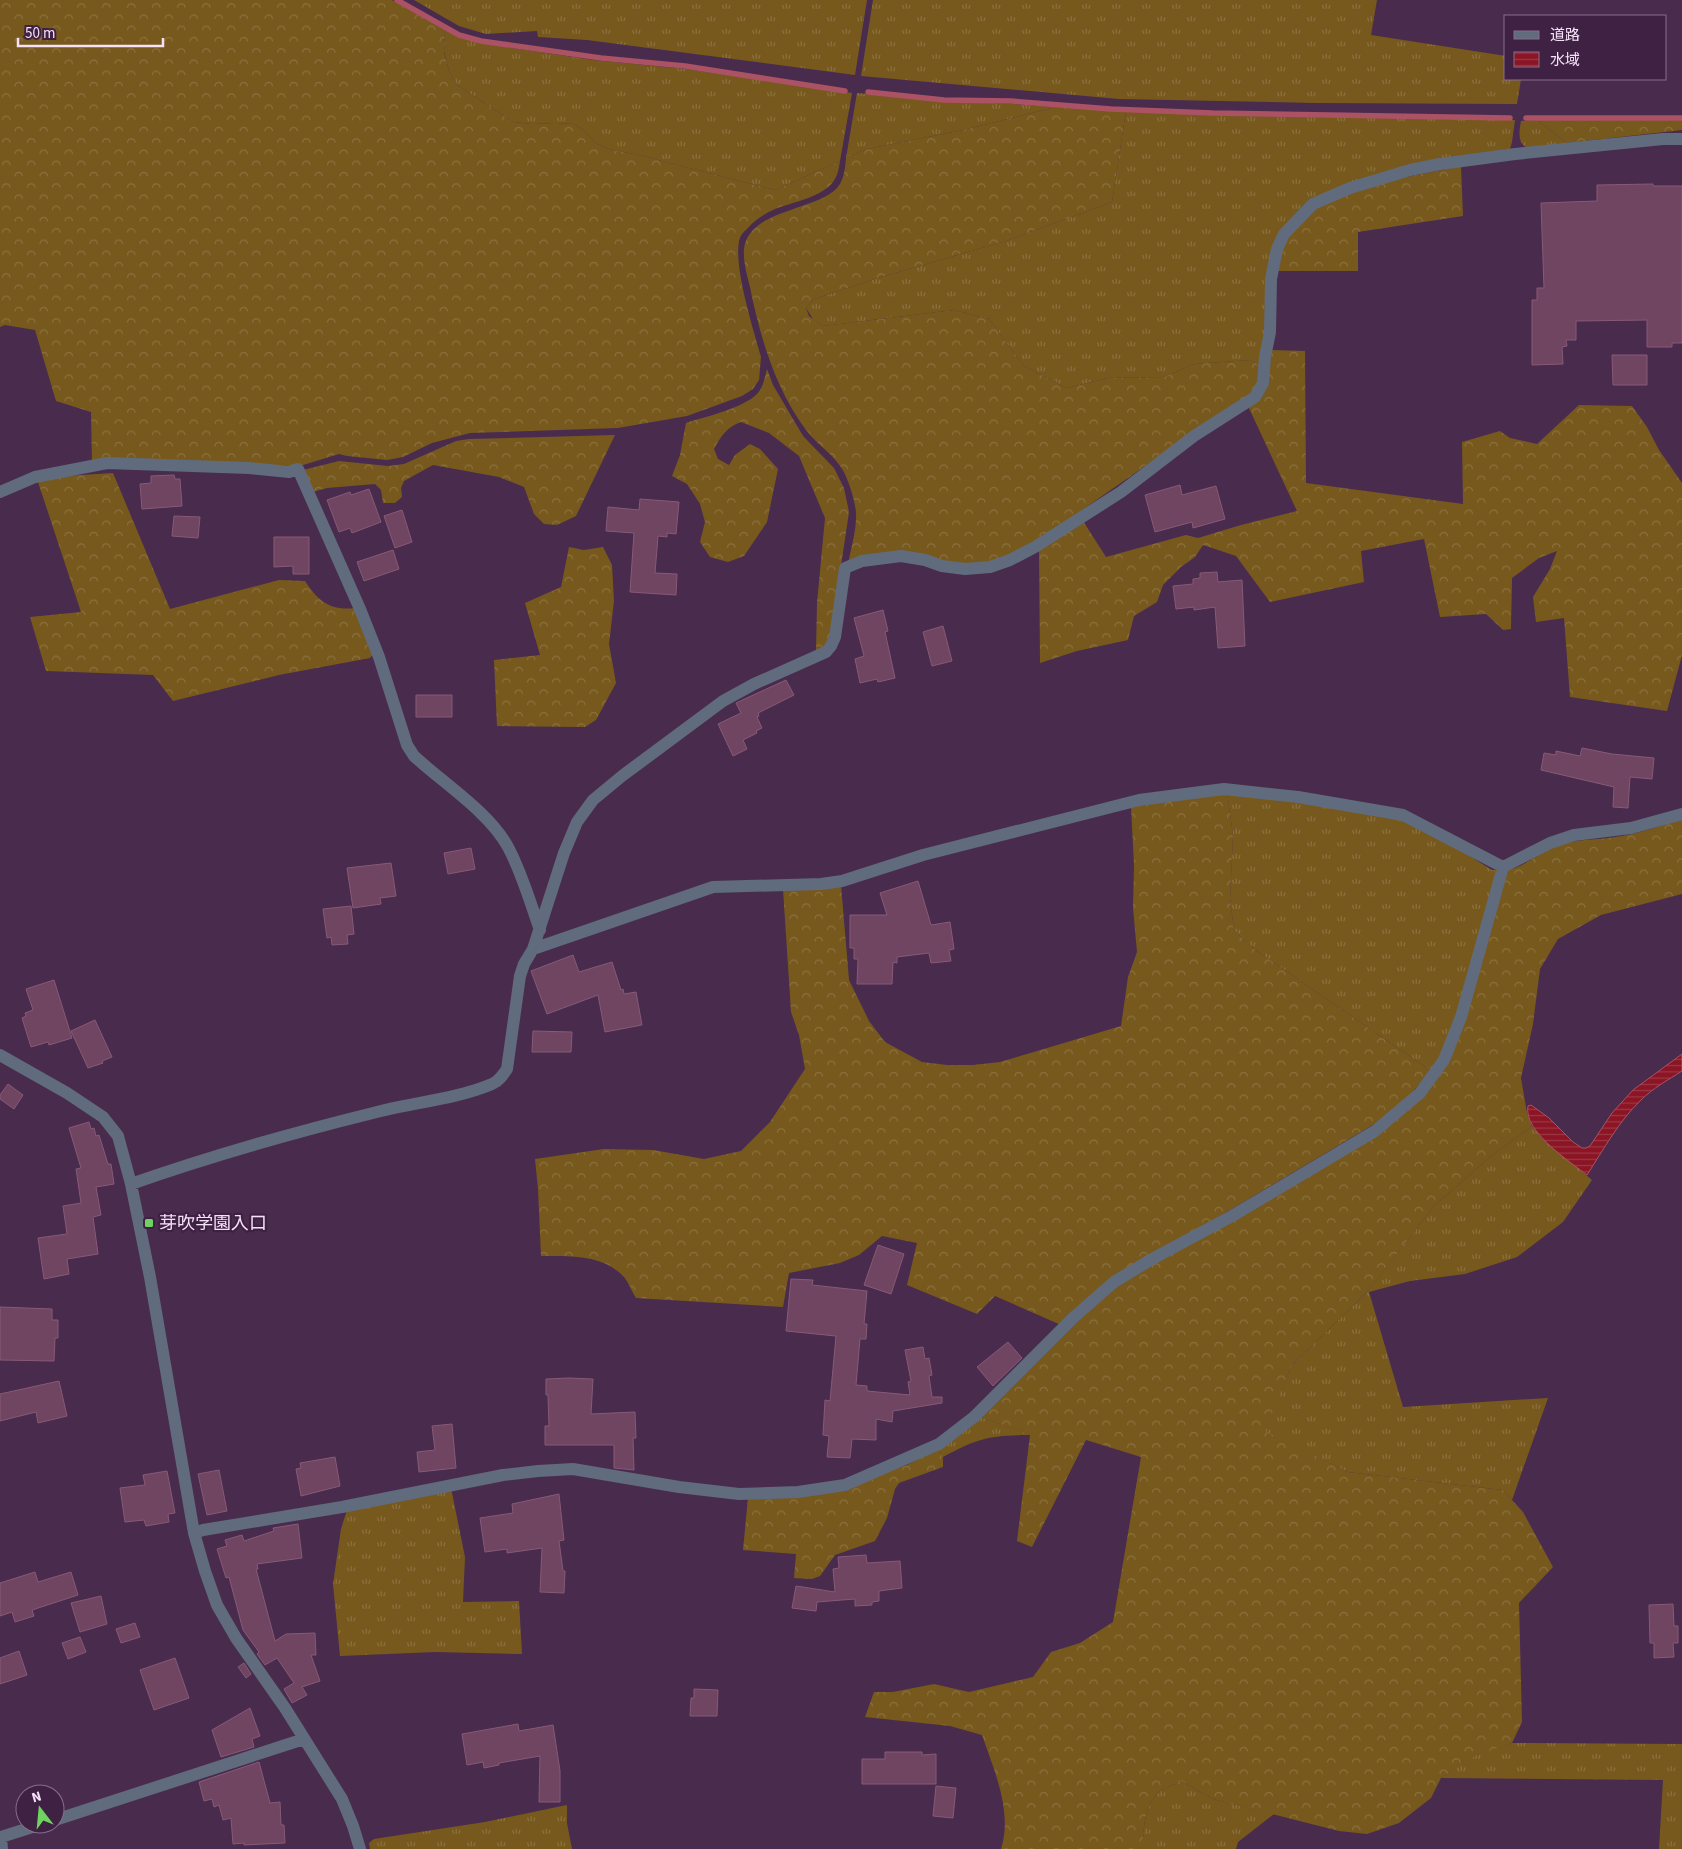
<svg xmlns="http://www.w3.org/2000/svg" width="1682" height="1849" font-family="'Source Sans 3','Noto Sans JP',sans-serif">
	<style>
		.grass { fill: url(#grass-tufts) }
		.forest { fill: url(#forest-crowns) }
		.water { fill: url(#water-rules); stroke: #ab5264 }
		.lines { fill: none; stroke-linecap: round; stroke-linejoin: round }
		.stream { stroke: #ab5264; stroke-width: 5.5 }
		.building { fill: #704561; stroke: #875a77 }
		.minor { stroke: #606b7d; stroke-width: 12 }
		.poi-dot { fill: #6ed360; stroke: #3e2143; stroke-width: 2 }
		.labels { text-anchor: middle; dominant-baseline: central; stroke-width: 4.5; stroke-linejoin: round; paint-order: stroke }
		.poi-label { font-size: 18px; fill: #f5e2f8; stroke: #3e2143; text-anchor: start }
	</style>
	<defs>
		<pattern id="grass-tufts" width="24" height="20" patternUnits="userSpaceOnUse" patternTransform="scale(1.25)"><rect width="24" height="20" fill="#77591d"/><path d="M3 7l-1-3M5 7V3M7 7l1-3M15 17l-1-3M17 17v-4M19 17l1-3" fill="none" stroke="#8b713f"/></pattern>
		<pattern id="forest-crowns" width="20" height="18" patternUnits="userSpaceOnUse" patternTransform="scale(1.25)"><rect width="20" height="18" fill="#77591d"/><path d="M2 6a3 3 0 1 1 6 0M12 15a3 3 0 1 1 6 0" fill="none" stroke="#8b713f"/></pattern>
		<pattern id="water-rules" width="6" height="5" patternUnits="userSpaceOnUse" patternTransform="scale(1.25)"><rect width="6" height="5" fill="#8b1524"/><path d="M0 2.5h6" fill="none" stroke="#9c3745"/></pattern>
	</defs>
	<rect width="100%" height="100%" fill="#492b4e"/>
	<!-- grass -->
	<path class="grass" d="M414,0H867L855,75L587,40L538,37L537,31L486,34L459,26Z
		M873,0H1377L1371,35L1506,56V79H1521L1517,104L1316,103L1119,99L861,76Z
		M445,30L460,37L480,43L593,60L686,69L852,93L840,161L775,190L639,155L609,149L595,143L585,131L574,124L555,123L532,124L513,122L457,85L449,71L444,51Z
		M857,93L943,101L1014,104L1056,107L963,130L867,149L846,158Z
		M1126,111L1515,120L1512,142L1510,149L1448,158L1277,236L1261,366L1250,360L1194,364L1164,377L1107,378L1067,388L1024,366L989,319L954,310L823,326L813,319L806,308L814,299L878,278L1006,241L1112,202Z
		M1537,120L1567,143L1529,149C1517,143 1519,133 1521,121Z
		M1227,792L1385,810L1444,840L1492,870H1499L1461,1008L1444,1051L1431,1071L1254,949L1234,930L1230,899L1233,835Z
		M1532,1126L1541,1137L1592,1180L1563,1222L1517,1257L1465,1274L1410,1281L1369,1292L1403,1407L1548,1398L1512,1500L1503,1490L1348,1472L1264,1432L1291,1366L1367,1292L1435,1205L1490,1157Z
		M981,1417L1031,1435C991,1435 977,1438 943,1457L938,1449Z
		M451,1488L465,1557L463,1602L519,1601L522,1654L435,1652L340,1656L333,1584L341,1529L347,1510Z
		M1512,1743L1682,1744V1849H1659L1663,1780L1441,1778L1477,1754Z
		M1181,1781L1213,1799L1274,1814L1238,1842L1236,1849H1143C1143,1829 1144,1807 1159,1792C1165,1787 1174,1785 1181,1781Z
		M567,1805V1823L572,1849H370L369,1843L374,1839L485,1822Z"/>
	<!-- forest -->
	<path class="forest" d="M0,0H392L445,30L444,52L449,71L457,85L513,122L532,124L556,123L574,124L585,131L595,143L609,149L639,155L775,190L840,161C839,167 838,174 835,179C825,197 792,202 775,209C764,214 755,220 747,229C743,232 740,236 739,241C734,269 753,328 761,357L759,380L753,389L742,396L687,416L618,428L470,433L432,443L403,457L387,460L347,456L339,454L303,465L293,466L142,461L92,464L91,412L56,401L35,330L5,325L0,327Z
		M1056,107L1126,111L1112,202L1006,241L878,278L814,299L806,308L809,316L823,326L954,310L989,319L1024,366L1067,388L1107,378L1164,377L1194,364L1250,360L1261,366L1260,381L1252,394L1194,432L1039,540L998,561L948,565L931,556L848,564C851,548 857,529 856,512C855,502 851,489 847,479C840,458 819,447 806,430C775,388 760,337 750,287C747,275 743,261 744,249C748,211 811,211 835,190C844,182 845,169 846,158L867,149L963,130Z
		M1664,119L1682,120V130L1567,143L1537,120Z
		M1461,166L1463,216L1358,232V271H1276L1279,251L1299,221L1328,201L1387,181Z
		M1271,350L1305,351L1306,483L1463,504L1462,442L1500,431L1510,438L1537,444L1579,405L1632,406L1647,427L1659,450L1682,483V655L1667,711L1570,697L1564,618L1536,622L1533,597L1550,569L1557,551L1539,558L1512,578L1511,629L1503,630L1486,614L1440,617L1424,539L1361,551L1364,582L1270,602L1236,556L1203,545L1195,557L1181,567L1163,585L1157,602L1134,616L1128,640L1077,651L1040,663L1039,548L1083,521L1106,557L1186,535L1198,538L1241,525L1297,511L1248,406Z
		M767,369L773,385L803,436L834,468L844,488L849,512L831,633L824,648L816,651L817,603L825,518L799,456L769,433L741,422C727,427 721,436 714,449L718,459L729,465L735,455L750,444L760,449L778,469L767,522L744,556L728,562L710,557L700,542L705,522L700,504L687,484L672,476L680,455L686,423C704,417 744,408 757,394C763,388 765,377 767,369Z
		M615,435L576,516L557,525L544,524L534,514L524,487L499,477L433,465L404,481L401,488L402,497L395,503H383L381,490L375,484L327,488L312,492L303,470L339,461L388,466L404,464L456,441L469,439Z
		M113,473L170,609L279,580L305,581C318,601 330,611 355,608L374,653L370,658L279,675L173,701L153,675L46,671L30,617L81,612L38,482L66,476Z
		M569,547L584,550L603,547L612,565L614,601L609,644L616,683L596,720L585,727L497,726L494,660L540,655L525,603L561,587Z
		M1227,792L1233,835L1230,899L1234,930L1254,949L1431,1071L1396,1111L1153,1256L1061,1325L995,1296L977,1314L907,1285L917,1243L882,1236L859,1255L840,1263L789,1273L783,1307L636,1298C632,1292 629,1283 624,1277C603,1254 569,1256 541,1256L538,1189L535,1159L604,1149L653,1150L704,1159L741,1151L770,1122L805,1069L799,1035L791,1012L783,889L841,885L849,980L869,1021L885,1042L922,1062L947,1065H973L1000,1062L1121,1026L1128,977L1137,952L1133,908L1134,865L1131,807Z
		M1682,819V894L1601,915L1558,939L1540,969L1533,1024L1521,1078L1527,1113L1532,1126L1490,1157L1435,1205L1368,1291L1291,1366L1265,1431L1348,1472L1503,1490L1523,1512L1553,1567L1519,1603L1522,1722L1512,1743L1477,1755L1441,1778L1431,1798L1399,1823L1367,1834L1339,1831L1213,1799L1181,1781C1174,1785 1165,1787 1159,1792C1144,1807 1143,1829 1143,1849H1001C1013,1812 994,1770 982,1735L950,1726L865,1717L874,1692H893L934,1684L969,1692L1033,1677L1051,1652L1080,1643L1113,1622L1141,1457L1086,1440L1032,1547L1017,1541L1030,1435L981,1417L1047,1349L1118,1285L1377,1134L1436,1076L1505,870C1525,869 1541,849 1561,844C1578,839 1597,840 1615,837C1638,834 1660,826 1682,819Z
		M938,1449L943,1457V1467L899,1483L895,1489L887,1518L875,1541L835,1555L820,1576L812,1579L794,1578L796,1554L743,1550L748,1498L842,1487L907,1465Z"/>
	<!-- water -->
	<path class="water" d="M1682,1054V1071C1668,1080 1653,1088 1641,1100C1619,1121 1603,1150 1587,1175C1569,1161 1523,1131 1528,1106L1531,1105L1549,1118L1573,1142L1582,1148H1586L1590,1146L1612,1113L1633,1090Z"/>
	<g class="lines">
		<!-- stream -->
		<path class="stream" d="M397,0L459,35L481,41L601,58L685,66L845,91
			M868,92L944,100L1011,101L1111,109L1212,113L1510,118
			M1526,118H1682"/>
	</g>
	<!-- building -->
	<path class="building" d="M1653,184V186H1682V343H1672V347H1647V320L1576,321V340H1566L1567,346L1562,347L1563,364L1532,365V300H1537V288H1544L1541,203L1597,201V185Z
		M1612,355H1647V385H1613Z
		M174,475L175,479H180L182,506L142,509L140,484L151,483V476Z
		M1180,485L1182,495L1216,486L1225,519L1193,528L1192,522L1155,532L1145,495Z
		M369,489L381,522L352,533L350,528L339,532L327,500L350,492L351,495Z
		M640,499L679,502L676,534L667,533V537L658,536L655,573L677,574L676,595L630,592L634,533L606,531L608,507L639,510Z
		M402,510L412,542L395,548L384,516Z
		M174,516L200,517L198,538L172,536Z
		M274,537H309V574H293V566L274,567Z
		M393,550L399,569L364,581L357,562Z
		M1217,572L1218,582L1242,580L1245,646L1218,648L1215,607L1194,610V607L1176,609L1173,586L1193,584V579L1200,578V573Z
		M883,610L888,631L885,632L895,678L878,682L877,679L860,683L855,659L864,656L854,618Z
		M943,626L952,661L932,666L923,632Z
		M786,680L794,695L758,713L759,716L757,717L762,728L756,731L757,733L743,740L747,749L733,756L718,724L741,713L736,703Z
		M416,695H452V717H416Z
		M1582,748L1612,754L1654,758L1652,779L1630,777L1628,808L1613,807L1614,787L1541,770L1544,753L1556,755V751L1580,756Z
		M471,848L475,869L448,874L444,853Z
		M391,863L396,896L380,898L381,904L353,908L347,868Z
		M918,881L931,925L950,922L954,949L949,950L951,961L931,963L929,953L897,957V963L893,962L892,984H857L858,959H854V948H850V915H887L880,893Z
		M351,906L354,934L347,935L348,944L332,945L331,937L327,938L323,909Z
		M573,955L579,972L612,962L621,990L623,989L624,994L636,992L642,1025L605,1032L598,995L547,1014L531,971Z
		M54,980L72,1038L49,1045L48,1042L31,1047L22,1018L26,1016L25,1013L33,1010L26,989Z
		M95,1020L112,1057L102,1061L103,1063L88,1068L71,1031Z
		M533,1031L572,1032L571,1052H532Z
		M8,1084L23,1095L14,1109L0,1099V1095Z
		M89,1122L91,1129L94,1128L96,1136L99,1135L108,1164H111L114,1184L96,1187L101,1215L93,1217L98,1254L67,1259L69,1274L44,1279L38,1238L67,1234L63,1206L81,1203L76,1169L81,1168L69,1128Z
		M878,1245L904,1254L891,1294L864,1285Z
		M791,1279L813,1280L812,1285L867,1291L864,1324H867L866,1339H860L856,1385L867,1386V1391L910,1395L908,1382L911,1381L905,1350L923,1347L925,1359L929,1358L932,1375L929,1376L932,1397H942V1403L893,1411L892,1422L876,1419V1440L852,1439L850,1458L827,1457L829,1436L823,1435L825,1400L830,1401L836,1336L786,1331Z
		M0,1307L52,1309V1320H58V1338H55L54,1361L0,1360Z
		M1008,1342L1022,1358L993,1386L977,1367Z
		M569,1378L593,1379L591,1414L635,1412L636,1438H633L634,1470L614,1468V1445H545V1426H549L548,1395H546V1379Z
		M59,1381L67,1416L38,1423L36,1412L0,1421V1394Z
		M452,1424L456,1468L419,1472L417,1452L435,1450L432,1426Z
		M335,1457L340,1486L301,1496L296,1469L301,1468L300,1463Z
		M219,1470L227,1511L207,1515L198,1474Z
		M167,1471L175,1513L168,1514L169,1522L146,1526L144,1520L125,1522L120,1488L145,1485L143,1475Z
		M559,1494L564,1540L559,1541L563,1571H565L564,1593L540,1592L542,1548L507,1553V1549L485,1552L480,1518L513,1513L512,1504Z
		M298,1524L302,1558L257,1564L258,1569H256L275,1641L286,1634L315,1633L316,1655H311L320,1681L302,1687L307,1695L292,1703L284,1689L294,1683L277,1658L265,1665L257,1654L259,1652L243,1630L229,1577L226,1578L217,1549L227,1546L225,1540L242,1535L244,1541L274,1531L273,1528Z
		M866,1555L867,1563L900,1561L902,1588L879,1591V1601L872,1602V1605L855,1606V1599L817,1602L816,1611L792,1608L796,1586L835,1592L833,1569L839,1568L838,1557Z
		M35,1572L38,1582L71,1572L78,1595L32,1610L34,1616L15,1622L12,1612L0,1616V1583Z
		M101,1596L107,1624L80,1632L71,1603Z
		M1673,1604L1674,1626H1678V1643H1673L1674,1657L1654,1658V1643H1650L1649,1605Z
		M135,1623L140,1637L121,1643L116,1629Z
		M80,1637L86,1652L68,1659L62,1643Z
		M19,1651L27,1675L0,1684V1658Z
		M175,1658L189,1698L154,1710L140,1670Z
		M244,1663L251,1674L246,1678L238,1667Z
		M694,1689L718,1690L717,1716H690L691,1698H694Z
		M250,1708L260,1736L252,1739L254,1747L221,1757L212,1730Z
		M518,1724L519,1731L553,1725L560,1771V1802H539L540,1756L499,1763V1765L484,1768L483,1762L467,1765L462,1734Z
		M885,1752H922V1755L936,1754V1784H862V1759H885Z
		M259,1762L270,1803L280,1802L281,1825H284L285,1843L244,1845V1843L233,1844L231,1818L223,1820L219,1805L214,1807L212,1799L204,1801L199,1782Z
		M936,1786L956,1788L953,1818L933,1816Z"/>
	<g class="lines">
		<!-- minor -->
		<path class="minor" d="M0,492L35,477L107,463L249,468L289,472L298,469L360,609L379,657L407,745L414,756C443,783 489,812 508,847C522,873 530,902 540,930
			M533,949L713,887L821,884L842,881L923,855L1139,800L1224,789L1298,797L1403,815L1503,867
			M0,1055L67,1093L103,1117L118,1136L131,1184L150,1277L194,1533L205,1571L217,1605L236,1638L285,1708L342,1799L353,1826L360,1849
			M131,1184C211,1156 292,1133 373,1113C410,1103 457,1099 492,1084C499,1081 503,1075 507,1069L520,976L524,964L533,949L564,853L577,822L593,800L622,776L723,701L754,684L826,652L831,646L835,637L845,568L862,561L901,556L925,560L942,566L965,569L990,567L1010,560L1035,547L1121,492L1194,436L1255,397L1263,383L1265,357L1270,332L1271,279L1277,249L1284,234L1313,204L1350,188L1410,170L1440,164L1515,154L1663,139H1682
			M194,1533L203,1530L342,1507L503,1475L538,1471L573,1469L679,1487L739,1494L798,1492L845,1485L939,1444L974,1417L1073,1318L1114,1282L1152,1259L1232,1216L1375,1131L1420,1093L1444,1060L1461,1017L1503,867L1550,843L1574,835L1631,828L1682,814
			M55,1820L304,1739
			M2,1849L1,1837L42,1824"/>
	</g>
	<!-- markers -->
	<rect class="poi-dot" x="144" y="1218" width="10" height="10" rx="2.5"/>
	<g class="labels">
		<!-- poi labels -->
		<g class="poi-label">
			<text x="159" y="1223">芽吹学園入口</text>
		</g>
	</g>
	<!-- legend -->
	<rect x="1504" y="15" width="162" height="65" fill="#3e2143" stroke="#876e8b"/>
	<rect x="1514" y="31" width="25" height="8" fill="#606b7d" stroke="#876e8b"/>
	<text x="1550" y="40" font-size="15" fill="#f5e2f8">道路</text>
	<rect x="1514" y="52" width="25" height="15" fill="url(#water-rules)" stroke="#876e8b"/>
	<text x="1550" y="65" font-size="15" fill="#f5e2f8">水域</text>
	<!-- north arrow -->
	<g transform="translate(40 1809) rotate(344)"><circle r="24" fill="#3e2143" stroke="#876e8b"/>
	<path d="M0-4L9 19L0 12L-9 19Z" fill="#6ed360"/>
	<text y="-8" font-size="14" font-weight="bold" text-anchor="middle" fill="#f5e2f8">N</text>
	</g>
	<!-- scale -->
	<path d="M18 38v8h145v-8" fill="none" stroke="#f5e2f8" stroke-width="2.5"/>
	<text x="25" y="38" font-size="15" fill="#f5e2f8" stroke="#3e2143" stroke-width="4" paint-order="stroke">50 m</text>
</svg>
